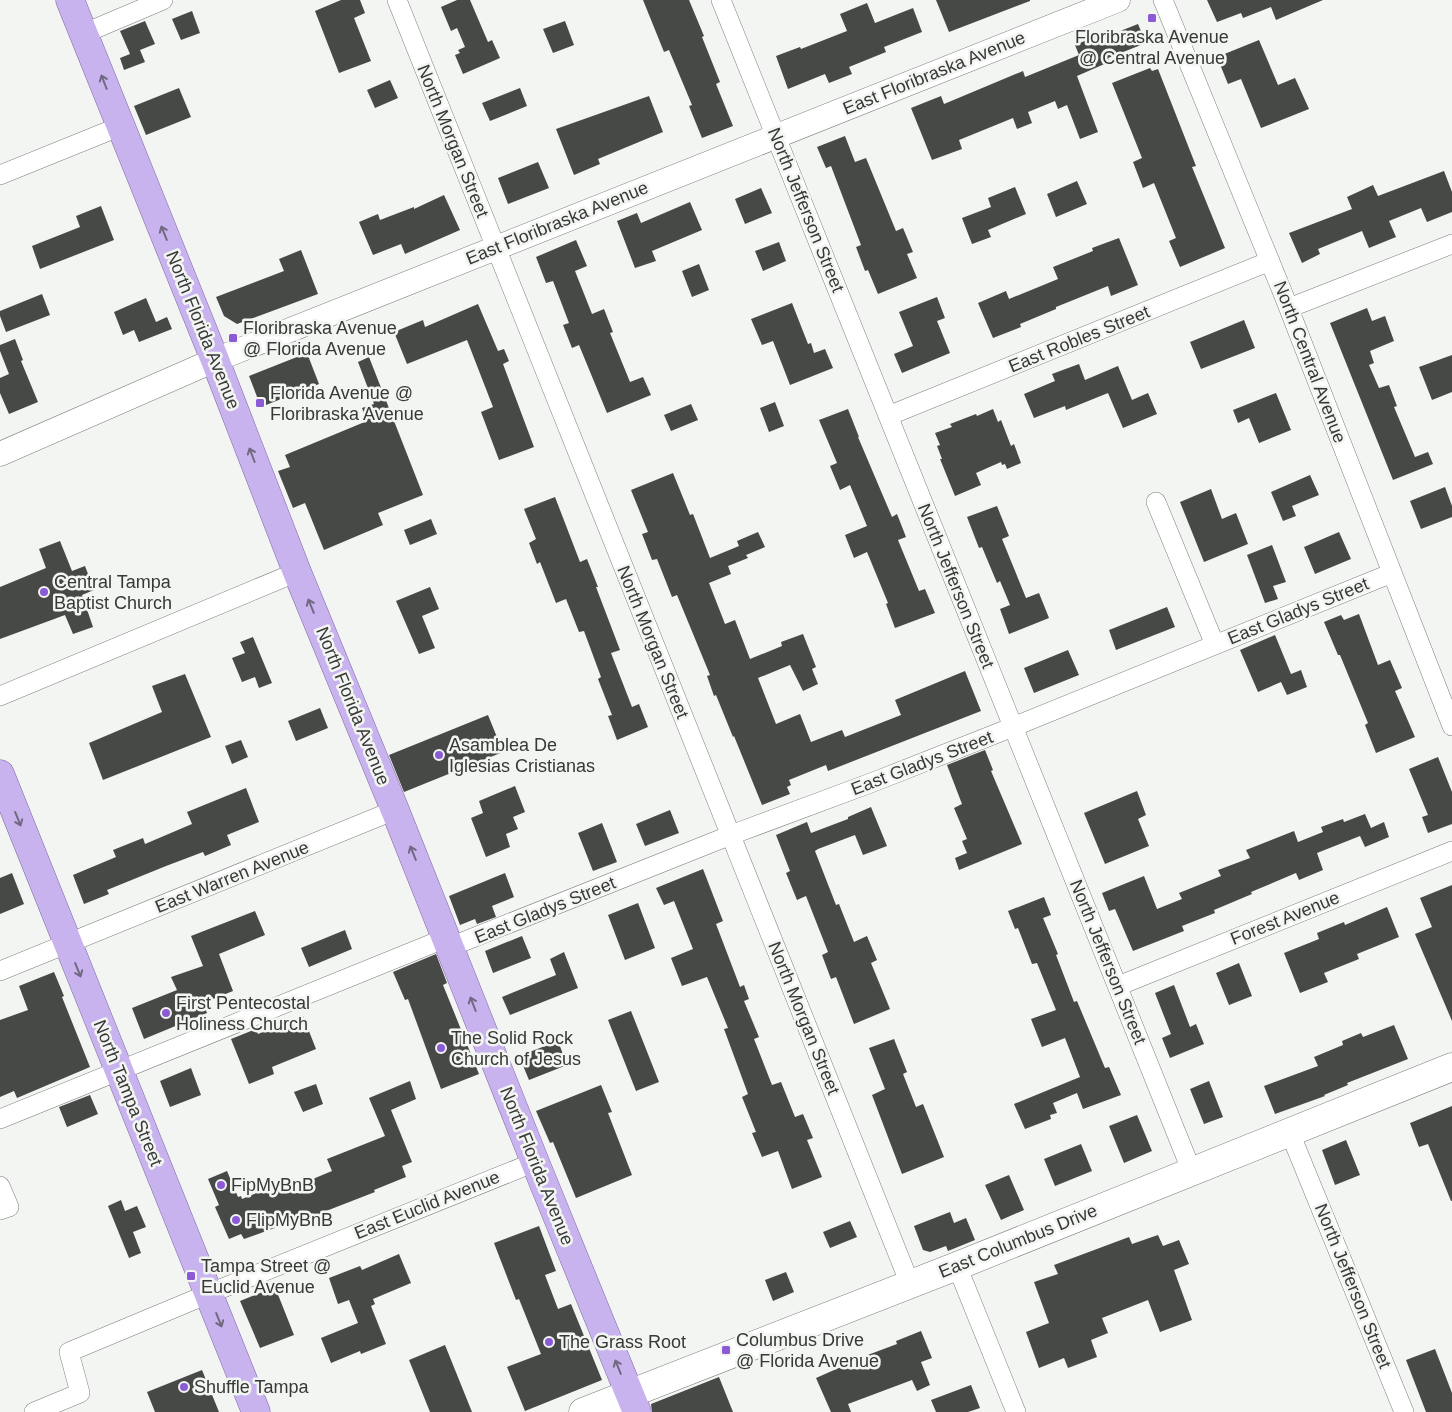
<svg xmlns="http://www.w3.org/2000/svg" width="1452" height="1412" font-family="Arial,sans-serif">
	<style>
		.building { fill: #464946 }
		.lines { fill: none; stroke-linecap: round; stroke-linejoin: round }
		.minor-casing { stroke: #7c7f7c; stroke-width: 20 }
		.tertiary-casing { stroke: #7c7f7c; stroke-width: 25 }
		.secondary-casing { stroke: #7c7f7c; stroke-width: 29 }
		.primary-casing { stroke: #7e67a7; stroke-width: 29 }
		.minor { stroke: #fff; stroke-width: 19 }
		.tertiary { stroke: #fff; stroke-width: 24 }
		.secondary { stroke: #fff; stroke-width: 28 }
		.primary { stroke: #c8b3ef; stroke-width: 28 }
		.oneway { stroke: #716981 }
		.poi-dot { fill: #8a5bd4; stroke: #f2f5f1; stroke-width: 2 }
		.labels { text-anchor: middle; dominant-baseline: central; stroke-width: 5; stroke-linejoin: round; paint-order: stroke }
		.poi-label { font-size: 18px; fill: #373837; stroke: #f2f5f1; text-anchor: start }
		.street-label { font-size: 18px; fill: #373837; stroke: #f2f5f1 }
	</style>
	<rect width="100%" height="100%" fill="#f2f5f1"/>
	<!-- building -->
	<path class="building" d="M341,0H360L365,13L354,18L371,61L339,73L315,11Z
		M457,0H470L488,42L492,40L500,58L463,74L455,55L460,53L458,50L465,47L457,28L451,31L441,7Z
		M643,0H689L704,36L702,37L720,82L716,84L733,126L702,138L689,106L692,105L669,50L664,52Z
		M936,0H1030V1L949,32Z
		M1207,0H1323L1276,20L1271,7L1243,18L1241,13L1217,22Z
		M867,3L875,23L913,8L922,32L884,47L886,52L849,67L852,74L829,83L825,74L788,89L776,56L800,47L801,49L847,31L840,14Z
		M192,11L200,33L181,40L172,19Z
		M145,21L155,44L130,54L120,31Z
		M565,21L574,45L553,53L543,29Z
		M1138,24L1146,43L1108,58L1109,62L1077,76L1098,132L1080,139L1067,105L1058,109L1055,101L1028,112L1032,123L1017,129L1013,118L959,140L962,149L932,160L911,108L941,96L944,104L1023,71L1025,77L1079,55L1075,45L1099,35L1100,39Z
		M1259,40L1278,85L1295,78L1309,109L1261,128L1241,79L1228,84L1217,57Z
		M140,50L145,62L124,70L120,58Z
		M1150,68L1152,71L1158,69L1196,166L1192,167L1225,248L1180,267L1169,241L1176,238L1154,183L1143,188L1133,162L1142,158L1112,83Z
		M390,80L398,98L375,108L367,90Z
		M179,88L191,117L146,135L134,106Z
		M520,88L527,106L490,121L482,103Z
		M649,96L663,132L598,159L600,164L574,175L556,129Z
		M845,136L855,162L866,158L896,231L903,228L913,252L907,254L917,278L878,294L868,270L865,271L856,247L861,245L831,166L826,168L817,147Z
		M538,162L549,188L508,204L498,178Z
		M1444,171L1452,192V212L1427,222L1421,208L1389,221L1396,237L1369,248L1362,231L1318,249L1320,254L1302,263L1289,233L1352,209L1347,197L1373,185L1378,196Z
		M1077,181L1087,204L1056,217L1047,194Z
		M1015,187L1026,214L988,230L991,237L972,244L962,218L991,207L988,198Z
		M761,188L772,213L745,224L735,199Z
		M444,195L460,230L405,254L401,244L373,255L359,222L378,214L380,220L414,207V209Z
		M690,202L702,230L652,251L656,261L635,268L617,221L637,213L641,223Z
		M101,206L114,240L40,269L32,246L80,227L76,216Z
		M1119,238L1138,285L1111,296L1108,286L1056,307V309L1020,324L1021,327L993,338L978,303L1006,291L1009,299L1058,279L1053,267L1093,251L1092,248Z
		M576,240L587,266L575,271L592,314L604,309L613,332L610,333L630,382L643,377L651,395L607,413L579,345L572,348L563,325L569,323L553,281L546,283L536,257Z
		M779,242L786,261L763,271L755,251Z
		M301,250L318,294L237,324L224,316L216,297L284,271L279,259Z
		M699,264L709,290L692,297L682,271Z
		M42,294L50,315L6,332L0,316V311Z
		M937,297L945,318L937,321L950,353L902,373L894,354L913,346L899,312Z
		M146,298L156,322L167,317L172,329L139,342L134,330L123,335L114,312Z
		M792,303L808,344L811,343L814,353L825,349L833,368L790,385L773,341L762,345L751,319Z
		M478,304L498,351L504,349L509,361L503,364L534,447L499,460L481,412L493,407L467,340L407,364L394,332L423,320L425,327Z
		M1367,308L1372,321L1385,316L1394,341L1370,351L1374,363L1369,365L1379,388L1389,385L1397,406L1394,407L1415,457L1428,452L1433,464L1393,480L1330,323Z
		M1244,320L1255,348L1201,369L1190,342Z
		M15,339L23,360L21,361L38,402L9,414L0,393V378L9,374L0,351V345Z
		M307,353L319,384L261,407L249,376Z
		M1452,355V392L1432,400L1419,367Z
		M369,357L423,495L378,513L383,525L324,550L305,503L293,508L278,471L290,467L285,455L367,421L362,408L374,404L358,362Z
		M1079,364L1085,380L1118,366L1132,400L1148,393L1157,414L1123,428L1108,393L1066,410L1065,406L1034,418L1024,394L1055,381L1052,374Z
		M1276,393L1291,430L1259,443L1249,418L1238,423L1233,410Z
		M775,402L784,426L769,432L760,408Z
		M691,404L698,420L671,431L664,415Z
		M848,409L859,437H858L892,517L897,514L906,537L898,540L919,591L925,589L935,613L895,628L886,604L888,603L867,552L854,558L845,535L867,526L850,485L840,490L830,466L837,463L819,420Z
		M993,409L998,422L1001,420L1011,446L1014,444L1021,463L1007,469L1005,464L1002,465L1001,462L976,473L981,485L955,496L940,459H942L937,446L940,445L935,433L952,427L950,424L976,414L977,416Z
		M673,473L690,515L693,514L710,558L739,546L737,541L758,532L765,547L746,555L748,558L728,566L731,574L709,583L725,624L735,620L750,659L782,646L781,642L803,634L816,667L812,669L818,684L803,691L790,665L758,678L776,724L800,714L811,742L842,730L845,737L901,715L895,700L965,671L981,711L828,771L826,765L789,780L791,785L787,787L790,794L762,805L734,736L733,737L716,695L714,696L707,676L710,675L677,595L672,597L657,559L652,560L642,534L648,532L631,490Z
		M1310,475L1319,495L1292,506L1296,516L1283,521L1271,492Z
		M1445,487L1452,506V517L1421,529L1410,501Z
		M1211,489L1222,519L1236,513L1248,544L1204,562L1180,502Z
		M555,497L580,562L587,559L598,587H596L620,650L611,653L632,707L639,704L648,727L617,740L608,716L612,715L598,679L601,677L584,631L579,632L566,599L556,603L540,562L537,564L529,543L536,539L524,509Z
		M997,506L1009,536L1002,539L1026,598L1039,593L1049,618L1009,634L1000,609L1010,605L1000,581L997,583L982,547L979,548L967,517Z
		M431,519L437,534L410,545L404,530Z
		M1339,532L1351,559L1315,574L1304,547Z
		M60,541L72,571L85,566L94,590L82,595L93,627L73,634L65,615L0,639V587L46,568L39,549Z
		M1272,545L1286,582L1273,586L1278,599L1265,603L1247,555Z
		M430,587L439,609L422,616L435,648L419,654L396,601Z
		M1167,607L1175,627L1116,650L1109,630Z
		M1359,614L1378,665L1390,660L1402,688L1395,691L1415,737L1376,753L1365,725L1368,723L1340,655H1338L1324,622L1341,615L1344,620Z
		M1275,635L1291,674L1301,670L1307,687L1287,695L1281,682L1258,692L1240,650Z
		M253,637L272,683L259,688L255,677L242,682L232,658L245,653L240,642Z
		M1068,650L1079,675L1034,693L1024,668Z
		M185,674L211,737L103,780L89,743L162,712L152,686Z
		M320,708L328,728L296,741L288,721Z
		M488,715L503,752L404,792L389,755Z
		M241,740L248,757L232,764L225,746Z
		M985,750L993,770L991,771L1022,844L959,870L955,858L967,853L962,841L967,839L954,808L962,804L947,765Z
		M1438,757L1452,792V824L1428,833L1422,817L1428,815L1409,769Z
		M515,786L525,812L513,817L518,829L506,834L510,847L486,857L471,818L483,813L479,801Z
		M246,788L259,822L227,835L231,845L205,856L203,852L166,866L107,890L109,894L84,904L73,875L116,857L113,850L143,838L145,844L192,824L187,812Z
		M1137,791L1146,815L1138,819L1149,846L1105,864L1084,813Z
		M871,807L887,846L863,855L855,835L818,849L815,851L836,905L839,904L854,942L867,936L877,960L871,963L890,1009L854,1024L836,977L831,979L822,955L828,952L806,896L797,900L786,873L790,871L776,835L807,822L811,833L848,819V817Z
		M670,810L679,833L645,846L636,824Z
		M1365,814L1371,828L1384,822L1389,837L1365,847L1360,836L1317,853L1323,870L1299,880L1296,873L1251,892L1252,894L1214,910L1215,913L1182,926L1184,931L1133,951L1115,909L1109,911L1102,893L1144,876L1157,909L1182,899L1179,893L1221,876L1218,870L1250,858L1246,850L1294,831L1298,842L1323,832L1321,827L1343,819L1344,822Z
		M602,823L617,862L593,871L578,833Z
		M703,869L723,921L716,924L740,987L744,985L749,999L744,1001L759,1037L754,1039L772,1085L781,1082L795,1117L803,1114L813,1138L807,1140L822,1177L792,1189L778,1151L762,1157L752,1133L756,1132L742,1097L748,1094L724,1029L728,1028L707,977L682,986L671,958L693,949L674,901L664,905L656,888Z
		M12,873L24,904L0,914V878Z
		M505,873L514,897L492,906L496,917L477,924L475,919L460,925L449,896Z
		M1452,885V1021L1415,934L1432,927L1420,898Z
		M1044,897L1051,915L1043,918L1058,954L1056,955L1074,1002L1077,1001L1105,1068L1109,1067L1121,1095L1083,1109L1077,1093L1053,1103L1057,1113L1050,1115L1051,1119L1025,1129L1014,1104L1080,1077L1065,1038L1042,1047L1031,1019L1056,1010L1037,963L1032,964L1018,928L1015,929L1008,911Z
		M638,903L655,948L625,960L608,915Z
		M1387,907L1399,937L1357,954L1359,959L1324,973L1328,982L1300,993L1284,953L1319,939L1317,933L1344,922L1345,925Z
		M255,911L265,935L219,954L233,991L203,1003L207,1013L144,1039L132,1008L177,990L171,977L203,966L191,936Z
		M345,930L352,949L309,967L301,948Z
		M522,936L531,958L493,973L485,951Z
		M564,952L578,988L510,1015L502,997L556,975L550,959Z
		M436,954L447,983L443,985L479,1074L441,1089L408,999L405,1000L393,972Z
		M1239,963L1252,996L1229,1005L1216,973Z
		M54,972L64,996L62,997L90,1067L17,1098L14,1091L0,1097V1020L28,1010L19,986Z
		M1174,985L1190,1027L1196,1024L1204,1044L1170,1058L1162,1038L1171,1034L1155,993Z
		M631,1011L659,1082L636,1091L608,1020Z
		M303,1016L316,1049L272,1067L274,1074L249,1084L231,1039L256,1029L258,1034Z
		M1394,1025L1408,1059L1347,1083L1348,1085L1324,1095L1325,1096L1275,1114L1264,1086L1318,1066L1314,1057L1343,1045L1342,1041L1361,1033L1363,1037Z
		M894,1039L907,1072L903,1074L916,1107L923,1104L944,1157L902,1174L872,1095L885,1089L869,1048Z
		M558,1041L567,1065L529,1080L519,1056Z
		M191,1068L201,1095L170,1107L160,1081Z
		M410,1081L416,1099L391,1110L412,1162L402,1166L406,1177L374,1190L375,1192L303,1220L302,1218L244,1239L241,1234L229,1239L215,1207L219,1205L208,1179L227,1171L238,1197L241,1196L242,1199L281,1183L284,1191L332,1171L327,1159L385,1136L369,1098Z
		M1209,1081L1223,1117L1204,1124L1190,1089Z
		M316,1084L323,1104L303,1112L294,1092Z
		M601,1085L612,1112L608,1113L632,1175L576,1198L553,1142L550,1143L536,1111Z
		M90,1095L98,1114L67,1127L59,1107Z
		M1452,1106V1201H1451L1428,1144L1419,1147L1410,1123Z
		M1137,1115L1152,1151L1124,1163L1109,1126Z
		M1346,1140L1360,1175L1335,1185L1322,1150Z
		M1081,1144L1092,1171L1055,1186L1044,1159Z
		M1009,1175L1024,1210L1001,1220L985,1185Z
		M121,1200L125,1211L137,1206L146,1227L133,1232L141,1253L129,1258L108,1206Z
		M950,1212L954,1223L966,1218L975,1240L948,1251L946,1246L930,1252L923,1250L914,1226Z
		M850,1221L857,1237L830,1248L823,1232Z
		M539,1226L556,1271L545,1275L558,1309L571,1304L602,1380L525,1411L507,1367L541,1354L519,1299L516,1300L494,1243Z
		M1158,1235L1163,1246L1179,1240L1189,1264L1174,1270L1192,1320L1160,1332L1148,1300L1102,1318L1108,1333L1091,1340L1097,1357L1068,1368L1064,1358L1039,1368L1026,1332L1049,1323L1034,1282L1058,1274L1054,1265L1129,1237L1132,1244Z
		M399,1254L411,1283L373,1299L375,1304L371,1306L386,1344L361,1354L360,1351L331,1363L321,1338L358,1323L349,1300L338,1304L329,1278L360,1266L362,1270Z
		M786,1272L794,1292L773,1301L765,1280Z
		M275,1287L294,1335L260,1348L240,1301Z
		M921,1331L932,1358L921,1362L930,1385L917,1391L912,1380L848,1404L851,1412H831L816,1378L850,1363L849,1362L897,1344L896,1341Z
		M445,1345L472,1412H430L409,1360Z
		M1435,1349L1452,1393V1412H1426L1406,1360Z
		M202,1370L219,1412H155L147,1392Z
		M719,1377L733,1412H652L651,1404Z
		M971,1385L980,1408L968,1412H936L931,1400Z"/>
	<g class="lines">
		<defs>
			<path id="minor" d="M397,0L910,1284
				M721,0L1192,1172
				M1163,0L1282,291L1452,726
				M85,33L163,0
				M0,175L121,126
				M1289,308L1452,244
				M888,416L1270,261
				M1156,502L1215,645
				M0,696L297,572
				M450,947L731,835L876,781L1013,727L1392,573
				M0,971L395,810
				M1118,986L1452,851
				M0,1119L446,938
				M1290,1133L1404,1412
				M0,1186L9,1207L0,1210
				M957,1266L1016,1412
				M34,1412L80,1393L69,1352L208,1294L535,1162"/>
			<path id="tertiary" d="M0,454L215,360L1118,0"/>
			<path id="secondary" d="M583,1412L957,1266L1452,1067"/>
			<path id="primary" d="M70,0L215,360L297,572L395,810L535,1162L637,1412
				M0,774L256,1412"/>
		</defs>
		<!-- minor casing -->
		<use href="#minor" class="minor-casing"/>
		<!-- tertiary casing -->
		<use href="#tertiary" class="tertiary-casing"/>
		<!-- secondary casing -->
		<use href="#secondary" class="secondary-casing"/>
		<!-- primary casing -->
		<use href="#primary" class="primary-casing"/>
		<!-- minor -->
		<use href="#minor" class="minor"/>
		<!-- tertiary -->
		<use href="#tertiary" class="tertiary"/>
		<!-- secondary -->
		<use href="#secondary" class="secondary"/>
		<!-- primary -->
		<use href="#primary" class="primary"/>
	</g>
	<!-- one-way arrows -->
	<defs><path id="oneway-shaft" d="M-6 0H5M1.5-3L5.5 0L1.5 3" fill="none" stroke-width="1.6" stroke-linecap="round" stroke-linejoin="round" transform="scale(1.25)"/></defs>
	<g class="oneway">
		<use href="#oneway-shaft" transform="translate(104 82) rotate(-111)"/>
		<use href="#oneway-shaft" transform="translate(164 233) rotate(-112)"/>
		<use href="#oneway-shaft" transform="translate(252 455) rotate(-111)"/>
		<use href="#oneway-shaft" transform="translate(311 606) rotate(-112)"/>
		<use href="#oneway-shaft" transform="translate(18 819) rotate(68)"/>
		<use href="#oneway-shaft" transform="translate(413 853) rotate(-112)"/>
		<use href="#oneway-shaft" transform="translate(78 970) rotate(68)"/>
		<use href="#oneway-shaft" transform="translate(473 1004) rotate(-111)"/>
		<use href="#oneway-shaft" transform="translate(219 1320) rotate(68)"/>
		<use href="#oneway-shaft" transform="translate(618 1367) rotate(-112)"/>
	</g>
	<!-- markers -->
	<g class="poi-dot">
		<rect x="1147" y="13" width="10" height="10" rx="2.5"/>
		<rect x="228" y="333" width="10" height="10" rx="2.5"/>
		<rect x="255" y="398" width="10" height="10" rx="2.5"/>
		<circle cx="44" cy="592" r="5"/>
		<circle cx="439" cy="755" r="5"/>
		<circle cx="166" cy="1013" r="5"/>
		<circle cx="441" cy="1048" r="5"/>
		<circle cx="221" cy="1185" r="5"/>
		<circle cx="236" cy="1220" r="5"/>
		<rect x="186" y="1271" width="10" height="10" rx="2.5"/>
		<circle cx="549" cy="1342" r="5"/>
		<rect x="721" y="1345" width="10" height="10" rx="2.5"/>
		<circle cx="184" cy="1387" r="5"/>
	</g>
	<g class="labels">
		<!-- poi labels -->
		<g class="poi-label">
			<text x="1152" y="37" text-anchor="middle">Floribraska Avenue<tspan x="1152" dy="21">@ Central Avenue</tspan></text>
			<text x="243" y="328">Floribraska Avenue<tspan x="243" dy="21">@ Florida Avenue</tspan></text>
			<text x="270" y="393">Florida Avenue @<tspan x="270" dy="21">Floribraska Avenue</tspan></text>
			<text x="54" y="582">Central Tampa<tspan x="54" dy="21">Baptist Church</tspan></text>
			<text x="449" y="745">Asamblea De<tspan x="449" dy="21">Iglesias Cristianas</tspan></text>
			<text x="176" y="1003">First Pentecostal<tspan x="176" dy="21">Holiness Church</tspan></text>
			<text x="451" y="1038">The Solid Rock<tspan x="451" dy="21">Church of Jesus</tspan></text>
			<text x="231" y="1185">FipMyBnB</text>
			<text x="246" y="1220">FlipMyBnB</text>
			<text x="201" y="1266">Tampa Street @<tspan x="201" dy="21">Euclid Avenue</tspan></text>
			<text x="736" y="1340">Columbus Drive<tspan x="736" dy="21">@ Florida Avenue</tspan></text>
			<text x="559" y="1342">The Grass Root</text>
			<text x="194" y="1387">Shuffle Tampa</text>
		</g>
		<!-- street labels -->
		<g class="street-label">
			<text transform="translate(934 73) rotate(-22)">East Floribraska Avenue</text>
			<text transform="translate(453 141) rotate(68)">North Morgan Street</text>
			<text transform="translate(806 210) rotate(68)">North Jefferson Street</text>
			<text transform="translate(557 223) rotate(-22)">East Floribraska Avenue</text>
			<text transform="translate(203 330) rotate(68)">North Florida Avenue</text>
			<text transform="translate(1079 339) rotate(-22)">East Robles Street</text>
			<text transform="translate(1310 362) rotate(69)">North Central Avenue</text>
			<text transform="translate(956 586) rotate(68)">North Jefferson Street</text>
			<text transform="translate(1298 611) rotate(-22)">East Gladys Street</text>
			<text transform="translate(653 642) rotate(68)">North Morgan Street</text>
			<text transform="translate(353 706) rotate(68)">North Florida Avenue</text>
			<text transform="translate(922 763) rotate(-21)">East Gladys Street</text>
			<text transform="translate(232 877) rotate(-22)">East Warren Avenue</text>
			<text transform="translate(545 910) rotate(-22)">East Gladys Street</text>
			<text transform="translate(1285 918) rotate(-22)">Forest Avenue</text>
			<text transform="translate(1108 962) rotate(68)">North Jefferson Street</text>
			<text transform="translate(804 1018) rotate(68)">North Morgan Street</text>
			<text transform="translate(128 1093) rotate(68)">North Tampa Street</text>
			<text transform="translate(537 1166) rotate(68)">North Florida Avenue</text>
			<text transform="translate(427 1205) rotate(-22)">East Euclid Avenue</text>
			<text transform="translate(1018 1241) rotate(-22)">East Columbus Drive</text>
			<text transform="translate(1353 1286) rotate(68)">North Jefferson Street</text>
		</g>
	</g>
</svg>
